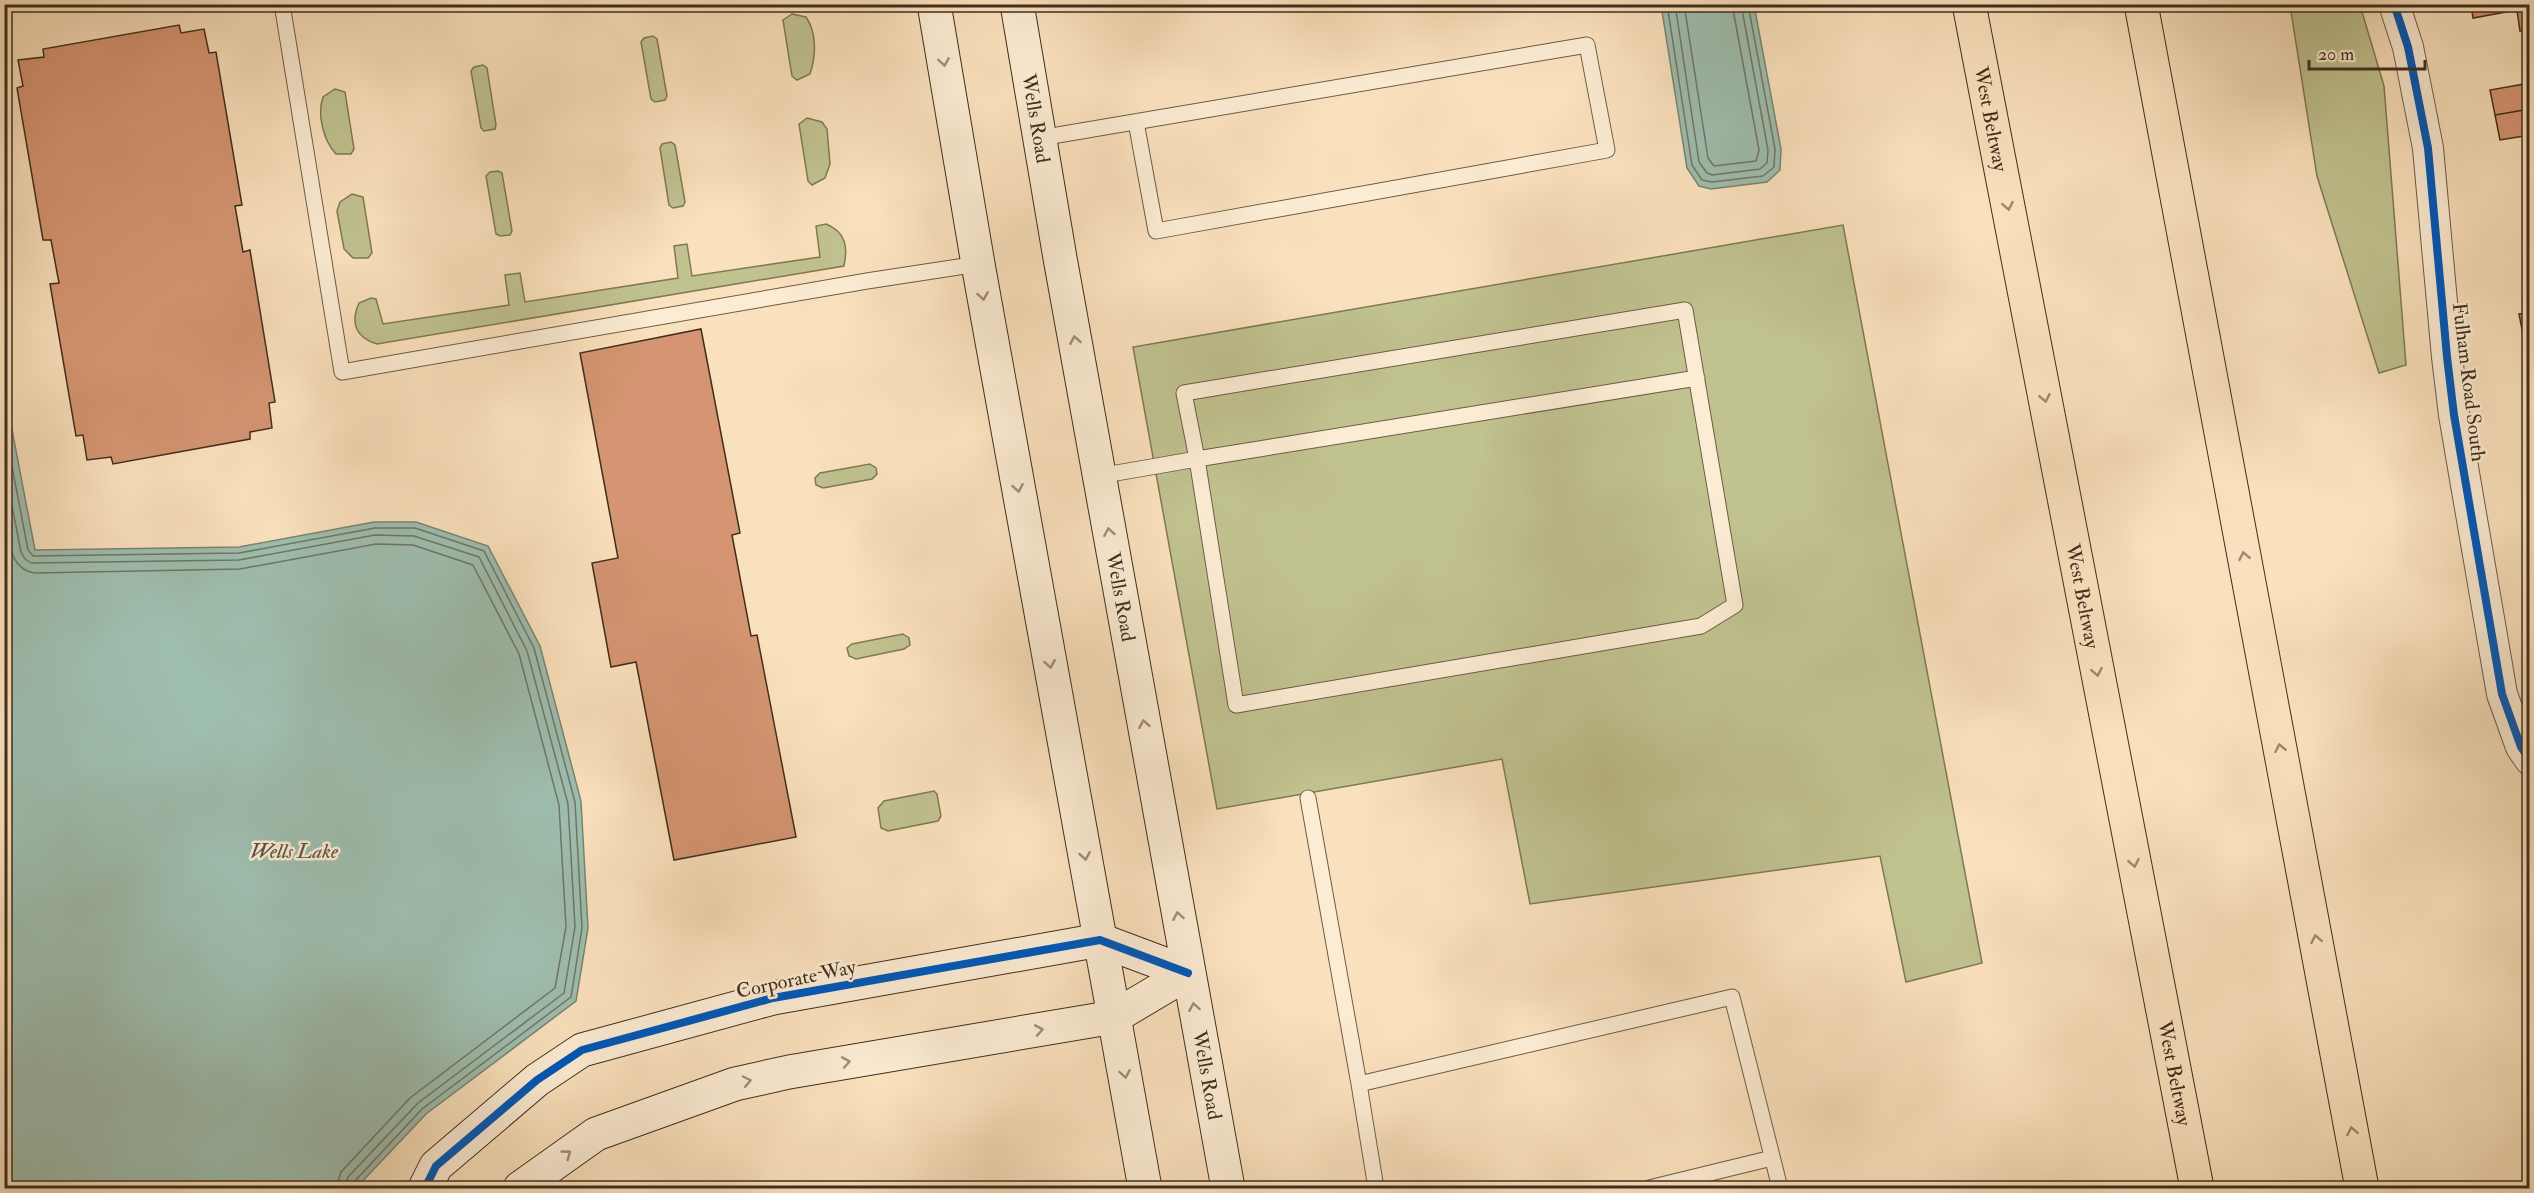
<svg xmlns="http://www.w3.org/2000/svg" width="2534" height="1193" font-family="'IM FELL Double Pica',serif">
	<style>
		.green { fill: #c0c290; stroke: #807856; stroke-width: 1.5 }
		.water { fill: #9ebeaf; stroke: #788475; stroke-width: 1.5 }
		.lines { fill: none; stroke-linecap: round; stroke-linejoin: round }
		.shore { stroke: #6f7666; stroke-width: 1.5 }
		.building { fill: #d59572; stroke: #402e1d; stroke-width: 1.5 }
		.lane-casing { stroke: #6e5b45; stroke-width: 17 }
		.street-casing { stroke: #6e5b45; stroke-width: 32 }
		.secondary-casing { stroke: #402e1d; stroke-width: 35 }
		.highway-casing { stroke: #402e1d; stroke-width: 35 }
		.lane { stroke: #fcecd4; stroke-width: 15 }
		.street { stroke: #fcecd4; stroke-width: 30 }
		.secondary { stroke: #fcecd4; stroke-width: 33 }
		.highway { stroke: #fae1bd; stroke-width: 33 }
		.cycleway-casing { stroke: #fcecd4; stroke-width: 11 }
		.cycleway { stroke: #0057b8; stroke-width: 8 }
		.oneway { stroke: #9e8d78 }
		.oneway2 { stroke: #9d886d }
		.labels { text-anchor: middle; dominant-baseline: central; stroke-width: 5; stroke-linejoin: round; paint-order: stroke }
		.street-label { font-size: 20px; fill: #402e1d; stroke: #fcecd4 }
		.water-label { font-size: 21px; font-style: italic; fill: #585242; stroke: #fcecd4 }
	</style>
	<rect width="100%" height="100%" fill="#fae1bd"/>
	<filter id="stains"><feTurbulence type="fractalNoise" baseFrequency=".00333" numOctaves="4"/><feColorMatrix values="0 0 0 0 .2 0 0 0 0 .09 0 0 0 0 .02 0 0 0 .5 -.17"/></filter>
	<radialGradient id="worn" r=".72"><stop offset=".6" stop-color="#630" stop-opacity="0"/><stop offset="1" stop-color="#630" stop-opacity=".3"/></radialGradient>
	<!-- green -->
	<path class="green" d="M2290,5H2360L2384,86L2406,365L2379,373L2317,176Z
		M792,14L806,17C817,33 816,56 810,74L797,80L792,76L783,20Z
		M653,36L657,39L667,96L665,100L655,102L651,99L641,42L644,38Z
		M483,65L487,68L496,125L495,129L484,131L481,128L471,71L474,67Z
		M335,89L345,92L354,149L351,154H336C323,140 317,114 323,97Z
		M807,118L822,122L827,129L830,164L825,178L812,185L808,181L799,124Z
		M671,142L675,145L685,202L683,206L673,208L669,205L660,148L662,144Z
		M498,171L502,173L512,231L510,235L500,236L496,234L486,176L490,172Z
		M352,194L363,197L372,253L368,258H353L344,249L337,211L340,202Z
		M826,224C846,232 848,247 844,266L377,344C356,338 350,323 359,303L371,298L376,299L383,324L509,305L505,275L520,273L525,302L678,278L674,246L687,244L692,276L820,257L816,226Z
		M1843,225L1982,963L1906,982L1880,856L1530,904L1502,759L1217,809L1133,347Z
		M870,464L876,468L877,474L872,479L823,488L816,485L815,478L820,473Z
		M903,634L909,638L910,645L904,649L856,659L849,656L847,648L852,644Z
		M934,791L937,794L941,816L938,821L888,831L881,828L878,808L884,801Z"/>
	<!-- water -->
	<path class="water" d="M1661,5H1754L1781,149L1780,170L1767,182L1711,189L1699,186L1687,168Z
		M5,393L35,550L239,547L374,522H416L488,546L540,646L581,801L588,928L576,1001L426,1114L356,1188H5Z"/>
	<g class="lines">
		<!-- shore -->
		<path class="shore" d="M1667,4L1692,165L1702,180L1712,182L1763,176L1774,167L1775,149L1748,4
			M1675,4L1699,162L1707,173L1712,175L1760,169L1767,163L1768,150L1741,4
			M1684,4L1708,158L1714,166L1756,161L1759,150L1732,4
			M4,425L28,550L33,556L239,553L375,528H415L484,551L534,648L575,802L582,928L571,997L422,1109L354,1182L352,1188
			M4,465L21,552L25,559L31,563L239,560L375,535L414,536L479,557L527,651L568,804L575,927L564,993L418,1103L348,1177L345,1188
			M4,513C9,535 7,569 35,573L240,569L376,544L413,545L473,565L519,654L559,805L566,927L555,988L410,1098L341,1172L336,1188"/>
	</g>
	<!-- building -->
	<path class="building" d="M2471,4H2530V29L2520,31L2517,10L2473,18Z
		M179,25L181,33L204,29L209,53L216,52L242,205L235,206L243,252L250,250L275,402L269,403L272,428L250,432V439L113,464L111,457L87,460L83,435L76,436L50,284L59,283L51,240H43L17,88L23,86L18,60L44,57L43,49Z
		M2530,83V109L2495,115L2490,90Z
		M2530,109V135L2500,140L2495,115Z
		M2530,313V339L2524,340L2519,314Z
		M701,329L740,533L732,535L751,636L757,635L796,837L674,860L636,662L611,667L592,563L618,558L580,353Z
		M2530,339V365H2528L2524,340Z"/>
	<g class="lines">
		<defs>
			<path id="lane" d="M282,4L342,372L867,281L978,264
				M1040,138L1587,45L1607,150L1156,231L1136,122
				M1099,476L1197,459L1236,705L1701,626L1735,605L1685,310L1184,393L1197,459L1697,378
				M1308,798L1359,1084L1732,997L1780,1188
				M1359,1084L1376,1188
				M1649,1188L1772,1158"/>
			<path id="street" d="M2394,4L2408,47L2428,148L2447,357L2454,415L2502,694L2521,747L2530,760"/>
			<g id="secondary">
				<path d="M934,4L978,264L1145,1188"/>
				<path id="s1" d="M1017,4L1060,258L1228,1188"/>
				<path d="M425,1188L436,1166L537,1080L582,1050L773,998L1100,940L1188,973"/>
				<path d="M520,1188L596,1134L735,1084L789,1072L1114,1017L1188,973"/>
			</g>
			<g id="highway">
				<path id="s2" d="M1969,4L2197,1188"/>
				<path d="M2141,4L2362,1188"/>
			</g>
		</defs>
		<!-- lane casing -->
		<use href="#lane" class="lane-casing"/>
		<!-- street casing -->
		<use href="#street" class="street-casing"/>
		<!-- secondary casing -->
		<use href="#secondary" class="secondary-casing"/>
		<!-- highway casing -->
		<use href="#highway" class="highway-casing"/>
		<!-- lane -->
		<use href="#lane" class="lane"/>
		<!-- street -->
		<use href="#street" class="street"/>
		<!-- secondary -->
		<use href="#secondary" class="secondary"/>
		<!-- highway -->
		<use href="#highway" class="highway"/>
		<defs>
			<path id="cycleway" d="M2394,4L2408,47L2428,148L2447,357L2454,415L2502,694L2521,747L2530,760
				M425,1188L436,1166L537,1080L582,1050L773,998L1100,940L1188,973"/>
		</defs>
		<!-- cycleway casing -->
		<use href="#cycleway" class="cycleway-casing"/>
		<!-- cycleway -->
		<use href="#cycleway" class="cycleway"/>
	</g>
	<!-- one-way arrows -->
	<defs><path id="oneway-chevron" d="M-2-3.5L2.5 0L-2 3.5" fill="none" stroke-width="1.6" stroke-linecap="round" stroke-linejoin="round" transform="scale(1.5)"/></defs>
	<g class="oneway">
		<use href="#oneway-chevron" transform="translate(944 62) rotate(81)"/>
		<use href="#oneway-chevron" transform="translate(983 296) rotate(80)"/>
		<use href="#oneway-chevron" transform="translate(1075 340) rotate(-100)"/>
		<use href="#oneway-chevron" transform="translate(1018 488) rotate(80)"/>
		<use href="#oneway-chevron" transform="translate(1109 532) rotate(-100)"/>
		<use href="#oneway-chevron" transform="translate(1050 664) rotate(80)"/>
		<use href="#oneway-chevron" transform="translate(1144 724) rotate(-100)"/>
		<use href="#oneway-chevron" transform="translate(1085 856) rotate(80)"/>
		<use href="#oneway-chevron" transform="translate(1178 916) rotate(-100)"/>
		<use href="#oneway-chevron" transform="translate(1194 1007) rotate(-100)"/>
		<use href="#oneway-chevron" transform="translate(1039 1030) rotate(-10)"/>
		<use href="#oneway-chevron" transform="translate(846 1062) rotate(-10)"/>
		<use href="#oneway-chevron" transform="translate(1125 1074) rotate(80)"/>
		<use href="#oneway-chevron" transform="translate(747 1081) rotate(-12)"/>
		<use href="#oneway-chevron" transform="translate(567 1154) rotate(-36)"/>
	</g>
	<g class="oneway2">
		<use href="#oneway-chevron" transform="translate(2008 206) rotate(79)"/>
		<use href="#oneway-chevron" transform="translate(2045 398) rotate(79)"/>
		<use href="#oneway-chevron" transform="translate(2244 556) rotate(-101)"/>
		<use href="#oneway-chevron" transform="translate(2097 672) rotate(79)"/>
		<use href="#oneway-chevron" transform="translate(2280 748) rotate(-101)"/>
		<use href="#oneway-chevron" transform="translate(2134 863) rotate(79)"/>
		<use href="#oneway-chevron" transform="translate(2316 939) rotate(-101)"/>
		<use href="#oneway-chevron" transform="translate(2352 1131) rotate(-101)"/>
	</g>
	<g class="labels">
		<!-- street labels -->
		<g class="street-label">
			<text stroke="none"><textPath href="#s1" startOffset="116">Wells Road</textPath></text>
			<text stroke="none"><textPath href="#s2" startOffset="117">West Beltway</textPath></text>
			<text transform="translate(2469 382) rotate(83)">Fulham Road South</text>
			<text stroke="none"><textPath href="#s2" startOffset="603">West Beltway</textPath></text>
			<text stroke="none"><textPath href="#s1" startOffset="602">Wells Road</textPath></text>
			<text transform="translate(796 979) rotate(-12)">Corporate Way</text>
			<text stroke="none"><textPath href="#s2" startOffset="1089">West Beltway</textPath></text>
			<text stroke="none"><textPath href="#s1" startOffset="1088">Wells Road</textPath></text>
		</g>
		<!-- water labels -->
		<g class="water-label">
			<text x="294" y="851">Wells Lake</text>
		</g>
	</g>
	<!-- margin -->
	<rect width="2534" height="1193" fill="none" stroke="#fae1bd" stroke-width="24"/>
	<rect x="6" y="6" width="2522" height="1181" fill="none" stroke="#402e1d" stroke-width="3"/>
	<rect x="12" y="12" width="2510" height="1169" fill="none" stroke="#402e1d" stroke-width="1.5"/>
	<!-- scale -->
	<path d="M2309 60v9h116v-9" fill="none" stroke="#402e1d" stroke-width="3"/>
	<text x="2318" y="60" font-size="18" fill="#402e1d" stroke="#fcecd4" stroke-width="4.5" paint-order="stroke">20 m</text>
	<rect width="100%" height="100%" filter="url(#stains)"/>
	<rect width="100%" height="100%" fill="url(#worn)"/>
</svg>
